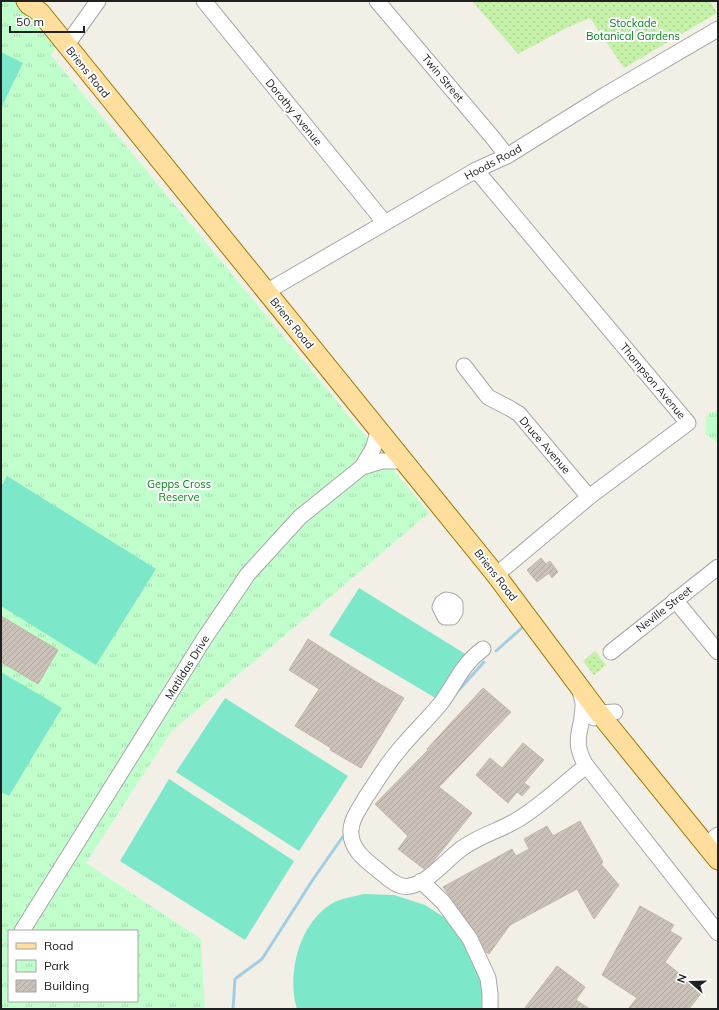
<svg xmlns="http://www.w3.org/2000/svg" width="719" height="1010" font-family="Mulish,sans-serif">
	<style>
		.grass { fill: url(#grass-dots) }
		.park { fill: url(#park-tufts); fill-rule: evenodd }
		.pitch { fill: #7de8c9 }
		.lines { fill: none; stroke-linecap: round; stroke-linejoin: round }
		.stream { stroke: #a2cee3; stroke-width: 3 }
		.building { fill: url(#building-hatch); stroke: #c5b7a7 }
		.minor-casing { stroke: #a7a7a7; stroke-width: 17 }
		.major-casing { stroke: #9d7800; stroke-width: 21 }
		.minor { stroke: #fff; stroke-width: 15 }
		.major { stroke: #ffde9e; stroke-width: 19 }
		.labels { text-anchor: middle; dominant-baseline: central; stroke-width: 4; stroke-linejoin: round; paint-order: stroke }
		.park-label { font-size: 11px; fill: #02861a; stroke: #fff }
		.street-label { font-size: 11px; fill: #202020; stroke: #fff }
	</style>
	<defs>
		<pattern id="grass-dots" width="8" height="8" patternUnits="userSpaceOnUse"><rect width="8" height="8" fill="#c4f0a8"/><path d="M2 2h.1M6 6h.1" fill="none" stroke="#a8ce90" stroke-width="1.8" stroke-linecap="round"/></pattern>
		<pattern id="park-tufts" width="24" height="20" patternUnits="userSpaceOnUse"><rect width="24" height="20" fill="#c0ffcb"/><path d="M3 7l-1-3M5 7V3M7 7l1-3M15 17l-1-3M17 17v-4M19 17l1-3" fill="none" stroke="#a5daae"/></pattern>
		<pattern id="building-hatch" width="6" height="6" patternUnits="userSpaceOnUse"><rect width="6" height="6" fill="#cac2b8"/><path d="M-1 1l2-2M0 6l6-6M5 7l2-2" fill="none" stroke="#ada69e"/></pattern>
	</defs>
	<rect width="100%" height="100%" fill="#f2efe6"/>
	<!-- grass -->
	<path class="grass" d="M472,1H710L717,13L624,68L590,18L568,27L518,54Z
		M595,651L606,665L594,675L583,661Z"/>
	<!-- park -->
	<path class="park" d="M1,1H26L62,37L51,55L429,513L171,732L86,863L201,939L205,1009H1ZM9,931H137V1001H9Z
		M718,410V443L705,434L707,414Z"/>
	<!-- pitch -->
	<path class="pitch" d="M1,52L23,63L1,108Z
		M7,476L156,569L96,665L1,606V487Z
		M359,588L467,655L439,700L329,635Z
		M1,672L62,708L9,796L1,792Z
		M225,698L348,776L299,851L176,772Z
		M169,779L294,861L245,940L120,861Z
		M363,894L394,895L425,905L448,920L466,938L480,968L487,1009H297C286,974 300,921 333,903C341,898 354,897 363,894Z"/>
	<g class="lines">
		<!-- stream -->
		<path class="stream" d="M496,651L523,627
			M457,692L484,662
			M233,1009L235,979L262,959L312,881L346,832"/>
	</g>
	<!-- building -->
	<path class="building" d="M541,558L546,564L550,561L558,572L552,578L549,573L537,582L527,570Z
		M1,616L58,650L38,684L1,662Z
		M308,639L373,680L404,698L361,768L330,750L331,748L295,726L319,689L289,670Z
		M483,688L511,712L439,787L472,813L432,863L424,869L398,849L408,836L375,804L428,750L427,749Z
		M523,743L544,760L524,783L530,787L522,796L517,792L508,803L476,775L490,758L502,768Z
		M580,821L603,862L601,864L619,885L594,919L577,889L510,925L489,954L486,952L477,934L443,887L512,849L516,856L529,849L524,839L547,826L553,836Z
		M640,906L674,925L670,931L682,938L665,962L702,992L689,1009H628L637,998L602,975Z
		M557,966L585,987L576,1000L590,1009H524Z"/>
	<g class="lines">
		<defs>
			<path id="minor" d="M204,1L385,223
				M377,1L493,138L507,156
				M66,46L98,1
				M476,170L688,423L589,497L496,575
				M266,292L476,170L507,156L605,95L718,29
				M464,366L488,397L511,409L519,414L589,497
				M362,467L373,449L379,429
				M446,600L451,601L455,604V612L452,617H445L440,607L442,603Z
				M675,600L718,652
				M483,649C462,664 456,683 441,703C428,719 412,734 399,750C386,765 377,781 366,797C360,808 350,820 351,833C351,848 363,858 374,867C384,874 396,889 410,886C428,883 446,860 461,849C478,836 499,831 517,820C542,805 563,784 586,766
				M611,652L718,567
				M579,687C580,693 583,699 583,705C583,731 571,738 585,764L718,933
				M594,718L599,713L615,712
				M715,837L718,835
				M421,881L443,902L470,939L488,978L490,994V1009
				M22,931L204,639L248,574L300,517L362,467L382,461H405"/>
			<path id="major" d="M26,1L29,5L40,12L496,575L599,713L718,860"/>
		</defs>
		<!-- minor casing -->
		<use href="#minor" class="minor-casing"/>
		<!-- major casing -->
		<use href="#major" class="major-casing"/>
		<!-- minor -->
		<use href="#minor" class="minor"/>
		<!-- major -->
		<use href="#major" class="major"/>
	</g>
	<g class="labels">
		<!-- park labels -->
		<g class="park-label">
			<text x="633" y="23">Stockade<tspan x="633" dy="13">Botanical Gardens</tspan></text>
			<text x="179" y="484">Gepps Cross<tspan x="179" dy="13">Reserve</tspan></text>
		</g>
		<!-- street labels -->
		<g class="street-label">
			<text transform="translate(88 72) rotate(51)">Briens Road</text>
			<text transform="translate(443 78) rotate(50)">Twin Street</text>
			<text transform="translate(294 112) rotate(51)">Dorothy Avenue</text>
			<text transform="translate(493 162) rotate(-28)">Hoods Road</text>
			<text transform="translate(292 323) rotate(51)">Briens Road</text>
			<text transform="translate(653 381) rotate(50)">Thompson Avenue</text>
			<text transform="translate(545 445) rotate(49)">Druce Avenue</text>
			<text transform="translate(496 575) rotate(52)">Briens Road</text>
			<text transform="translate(664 609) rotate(-38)">Neville Street</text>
			<text transform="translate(187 667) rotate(-58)">Matildas Drive</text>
		</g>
	</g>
	<!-- border -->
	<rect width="719" height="1010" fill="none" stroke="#202020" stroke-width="4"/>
	<!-- legend -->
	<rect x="8" y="930" width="130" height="72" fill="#ffffff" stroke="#a6a6a6"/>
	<rect x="16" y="943" width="20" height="6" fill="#ffde9e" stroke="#a6a6a6"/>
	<text x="44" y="950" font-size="12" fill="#202020">Road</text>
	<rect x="16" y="960" width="20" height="12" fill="url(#park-tufts)" stroke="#a6a6a6"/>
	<text x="44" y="970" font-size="12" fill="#202020">Park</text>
	<rect x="16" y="980" width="20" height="12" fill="url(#building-hatch)" stroke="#a6a6a6"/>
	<text x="44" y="990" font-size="12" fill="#202020">Building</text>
	<!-- north arrow -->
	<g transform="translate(691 982) rotate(290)" stroke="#ffffff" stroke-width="3" paint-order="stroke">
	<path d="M0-3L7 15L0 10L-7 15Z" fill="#202020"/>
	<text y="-6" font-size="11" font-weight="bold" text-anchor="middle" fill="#202020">N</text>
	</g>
	<!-- scale -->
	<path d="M10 26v6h74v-6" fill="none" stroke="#202020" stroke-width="2"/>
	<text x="16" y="26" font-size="12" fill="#202020" stroke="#ffffff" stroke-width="3" paint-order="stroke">50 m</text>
</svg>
